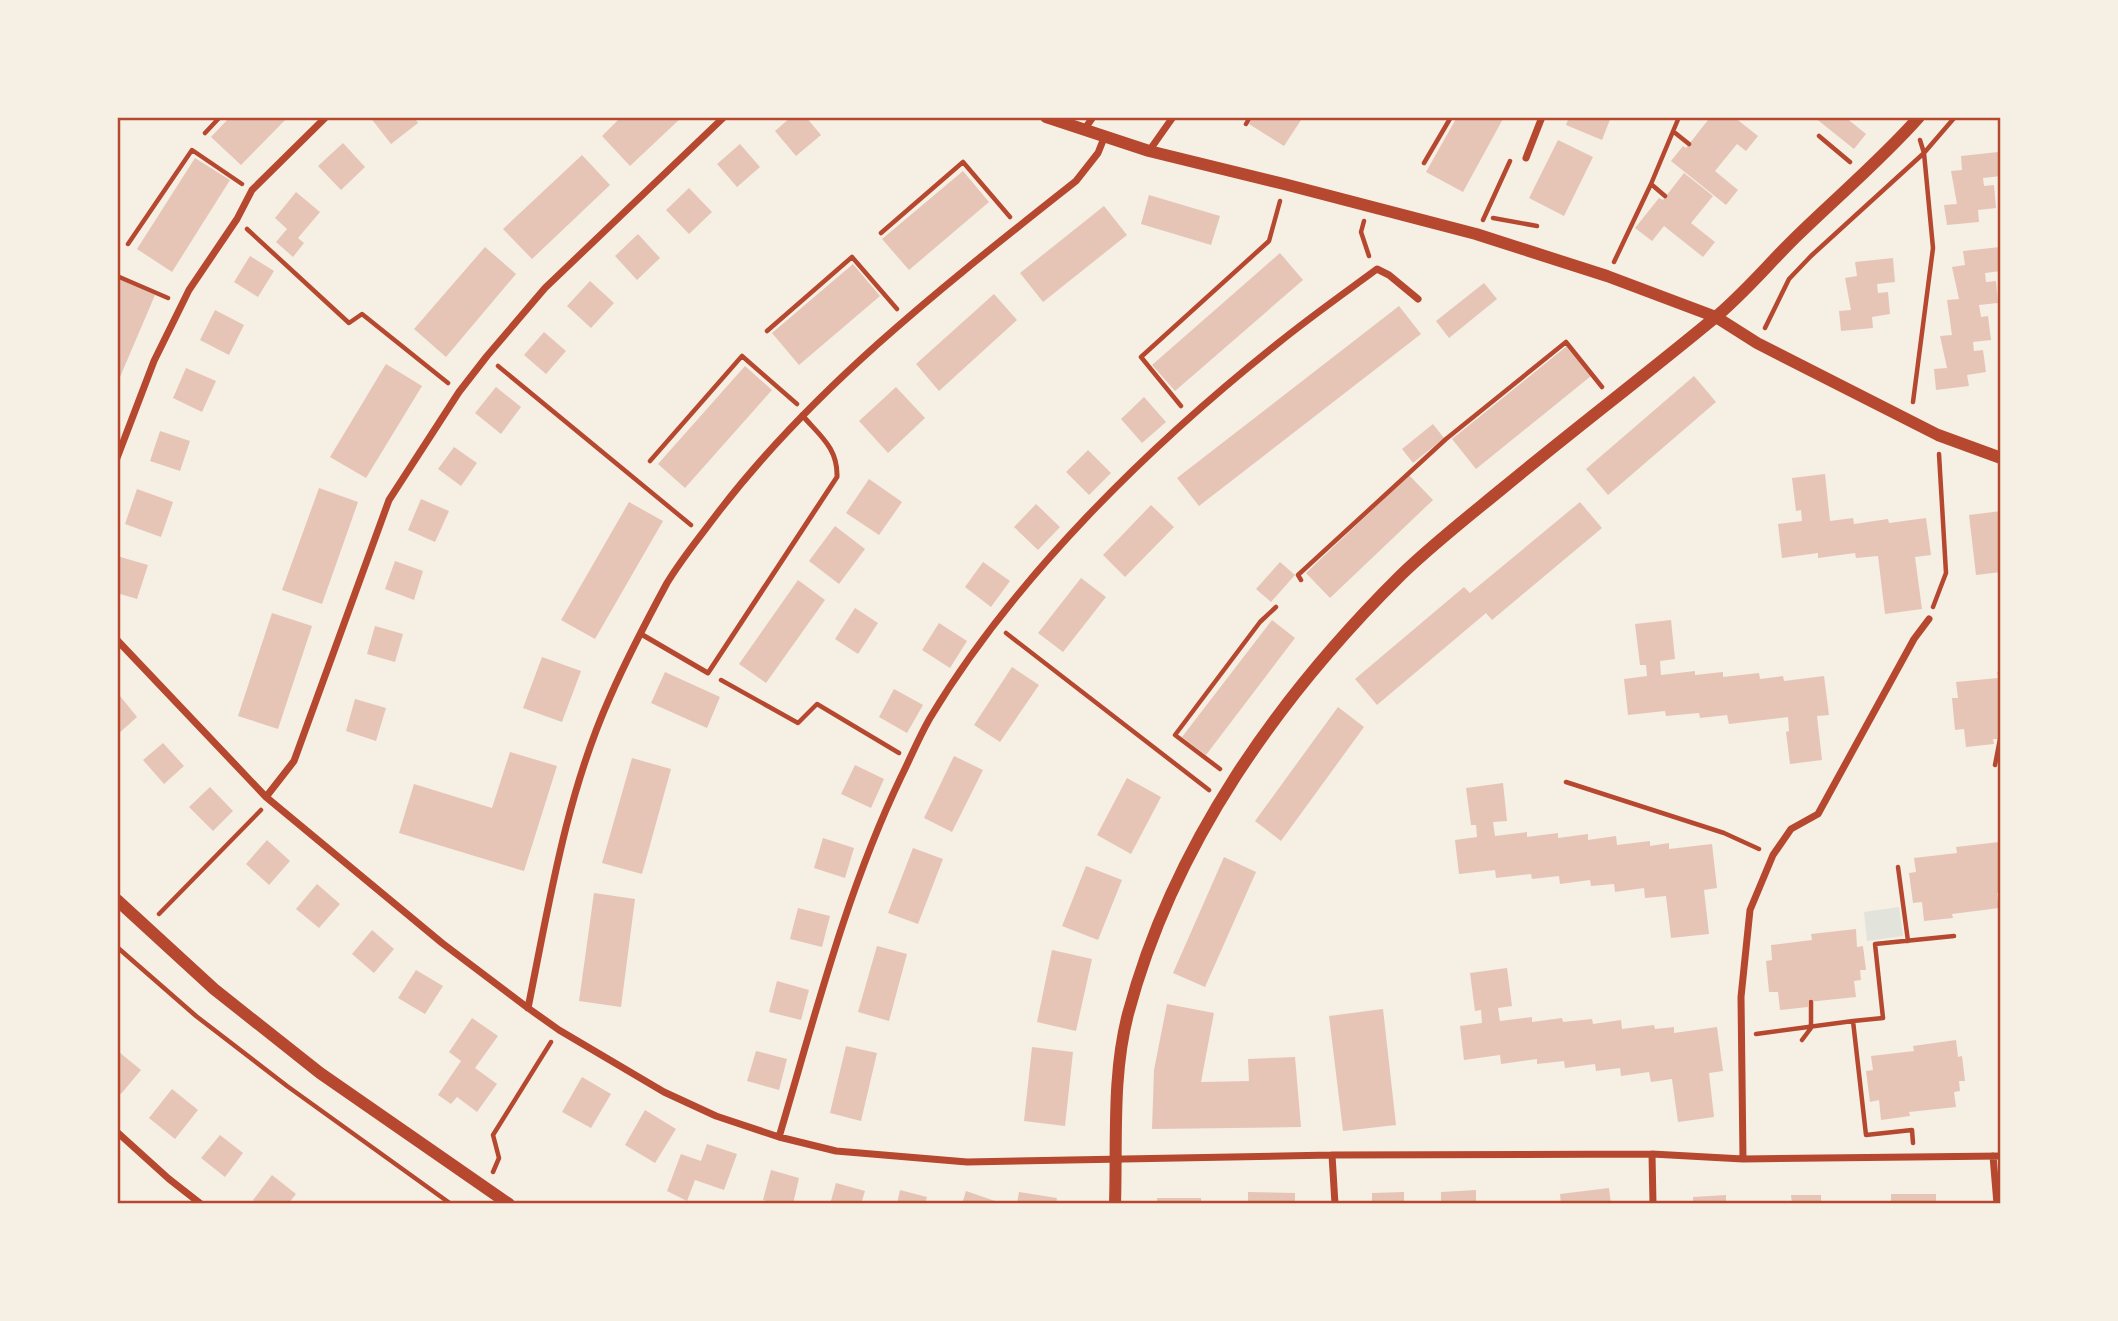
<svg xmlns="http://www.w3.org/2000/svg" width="2118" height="1321" font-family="'Work Sans',sans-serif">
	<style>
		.green { fill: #e2e4dc }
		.building { fill: #e6c5b7 }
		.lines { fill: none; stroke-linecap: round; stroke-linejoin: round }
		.path { stroke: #b5482f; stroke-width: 4.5 }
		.service { stroke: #b5482f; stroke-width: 5 }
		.minor { stroke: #b5482f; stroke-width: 7 }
		.tertiary { stroke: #b5482f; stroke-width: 12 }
		.neatline { fill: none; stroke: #b5482f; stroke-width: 2.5 }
	</style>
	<rect width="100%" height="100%" fill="#f6efe4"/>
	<!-- green -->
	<path class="green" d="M1899,907L1903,936L1867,941L1864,912Z"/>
	<!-- building -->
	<path class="building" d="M230,117H288L241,165L211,137Z
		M370,117H414L418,123L391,144Z
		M621,117H682L630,166L602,136Z
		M791,117H806L821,135L796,156L775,131Z
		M1253,117H1303L1284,146L1249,124Z
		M1457,117H1504L1463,192L1426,172Z
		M1569,117H1611L1602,140L1566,125Z
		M1704,117H1734L1758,136L1746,151L1737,144L1715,171L1738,190L1726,205L1671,161L1683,146L1686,148L1708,120Z
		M1814,117H1845L1866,134L1854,149Z
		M1558,140L1593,157L1564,216L1529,198Z
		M343,143L365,167L341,190L318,166Z
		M740,144L760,167L737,187L717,164Z
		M1998,152L2001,176L1983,178L1984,186L1994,185L1996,208L1978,210L1979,222L1947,225L1944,205L1957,204L1951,171L1962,170L1961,156Z
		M582,155L610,185L532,259L503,229Z
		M195,158L230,180L172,272L137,249Z
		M963,171L989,202L909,270L882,239Z
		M1684,173L1713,196L1691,223L1715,242L1703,257L1664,226L1652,241L1635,228L1659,198L1663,200Z
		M689,188L712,212L689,234L666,210Z
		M296,192L320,212L298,238L304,243L293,257L276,242L287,229L275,218Z
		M1149,195L1220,216L1211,245L1141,224Z
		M1104,206L1127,235L1043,302L1020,273Z
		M638,234L660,258L637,280L615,256Z
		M485,247L516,274L446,357L414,329Z
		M2000,247L2001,271L1985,273L1986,282L1996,281L1998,303L1979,305L1981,317L1988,316L1991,340L1973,342L1974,351L1983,350L1986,372L1967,375L1969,386L1936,390L1934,369L1947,368L1940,336L1952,335L1947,300L1959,299L1952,267L1965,265L1963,251Z
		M1280,253L1303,280L1175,391L1152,365Z
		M250,256L274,271L258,297L234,282Z
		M1893,258L1895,282L1877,284L1878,293L1888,292L1890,314L1872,317L1873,328L1841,331L1839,311L1851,310L1845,278L1857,276L1855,262Z
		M853,264L880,296L799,365L772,333Z
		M117,278L155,295L117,384Z
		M590,281L614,303L591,328L567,306Z
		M1484,283L1497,299L1449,338L1436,321Z
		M994,294L1017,320L939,391L916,364Z
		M1399,306L1421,334L1199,506L1177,478Z
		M215,310L244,325L229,355L200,340Z
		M544,332L566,351L546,374L524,355Z
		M1567,346L1591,376L1476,469L1452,439Z
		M386,364L422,386L366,478L330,457Z
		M745,366L772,390L685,488L658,464Z
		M186,368L216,381L202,412L173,398Z
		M1694,376L1716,402L1608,495L1586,469Z
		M496,387L521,407L501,434L475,413Z
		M896,387L925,418L888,453L859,421Z
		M1144,397L1166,422L1142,443L1121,419Z
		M1433,424L1444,438L1413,463L1402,449Z
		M160,431L190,441L180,471L150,461Z
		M454,447L477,463L461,486L438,469Z
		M1088,450L1111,473L1089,495L1066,472Z
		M1825,474L1830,521L1853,518L1854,524L1888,519L1889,523L1926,518L1931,555L1915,557L1922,609L1885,614L1878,556L1856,558L1855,553L1818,558V553L1782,558L1778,524L1802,521L1801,510L1796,511L1792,478Z
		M1409,475L1433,500L1330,598L1306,573Z
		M869,479L902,502L879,535L846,513Z
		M319,488L358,502L322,604L282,590Z
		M137,489L173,502L161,537L125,524Z
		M421,499L449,511L435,542L408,530Z
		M629,502L663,521L595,639L561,620Z
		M1580,502L1602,528L1492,620L1486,613L1377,705L1355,679L1464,587L1470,593Z
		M1036,504L1060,527L1038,550L1014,527Z
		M1151,505L1174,527L1125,577L1103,555Z
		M2001,511V572L1976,575L1969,515Z
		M835,526L865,549L839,584L809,561Z
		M117,556L148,565L137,599L117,593Z
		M395,561L423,571L414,600L385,589Z
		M983,562L1010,581L991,607L965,587Z
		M1280,562L1295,575L1271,602L1256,589Z
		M1081,578L1106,597L1063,652L1038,633Z
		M798,580L825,600L766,683L739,664Z
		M855,608L878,623L858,654L835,639Z
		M272,613L312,626L278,729L238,716Z
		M1272,620L1295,638L1206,755L1182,737Z
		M1671,620L1675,659L1660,661L1661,675L1695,671V675L1723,672V677L1759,673L1760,679L1783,676L1784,681L1824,676L1829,715L1817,716L1822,760L1790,764L1786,732L1789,731L1788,717L1729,724L1727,715L1700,718L1699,713L1666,716L1665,711L1628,715L1624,679L1647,676L1646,665H1640L1635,624Z
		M939,623L967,641L950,668L922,650Z
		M375,626L403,634L395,662L367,654Z
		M542,657L581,671L562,722L523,708Z
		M1012,667L1039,685L1000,742L974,725Z
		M2001,671V739H1993L1994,744L1966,747L1964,729L1955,730L1952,698H1958L1956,682L1998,678L1997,672Z
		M665,672L720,697L707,728L651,703Z
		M894,689L923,705L907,733L879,717Z
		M120,696L137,717L117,735V699Z
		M355,699L386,708L376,741L346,731Z
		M1338,707L1364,727L1281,841L1255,821Z
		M163,743L184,766L164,784L143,760Z
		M510,752L557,766L524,871L399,833L414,784L492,808Z
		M954,756L983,770L952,832L924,818Z
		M632,758L671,769L642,874L602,863Z
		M855,765L884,779L871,808L841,794Z
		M1127,778L1161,797L1131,854L1097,835Z
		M1503,783L1507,821L1493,822L1495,836L1527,832V837L1558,833V838L1588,834V840L1616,836L1617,845L1650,841V846L1669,843V849L1712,844L1717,888L1704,890L1709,934L1671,938L1666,896L1645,898L1644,888L1615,892L1614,884L1591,886L1590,880L1560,884L1559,876L1532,879L1531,874L1496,878L1495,870L1459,874L1455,840L1477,837L1476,825H1471L1466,788Z
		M210,787L233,811L213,831L189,807Z
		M823,838L854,848L845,878L814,868Z
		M267,840L290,861L269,885L246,864Z
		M1999,842L2001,860V893H1997L1999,908L1952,914L1953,918L1924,921L1922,902L1913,903L1909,873L1916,872L1914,858L1957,853L1956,847Z
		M913,848L943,859L918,924L888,913Z
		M1224,857L1256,872L1205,987L1173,973Z
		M1086,866L1122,880L1098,940L1062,926Z
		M317,884L340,904L319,928L296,909Z
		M594,893L635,899L621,1007L579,1001Z
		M798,908L830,916L822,947L790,939Z
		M1856,929L1857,947L1863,946L1866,970H1860L1861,980L1854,981L1856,997L1808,1002V1007L1780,1010L1778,992H1769L1766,961L1772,960L1771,945L1812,940L1811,934Z
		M372,930L394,949L374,973L352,954Z
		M877,946L907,954L889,1021L858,1012Z
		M1052,950L1092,959L1076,1031L1037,1022Z
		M1507,968L1512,1006L1498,1008L1500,1021L1532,1017V1022L1562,1018L1563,1022L1592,1019L1593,1024L1621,1020L1622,1029L1654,1025L1655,1029L1674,1027V1033L1717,1027L1723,1071L1709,1073L1714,1117L1678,1122L1672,1079L1651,1082L1649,1072L1621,1076L1620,1068L1596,1071L1595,1064L1565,1068L1564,1061L1537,1064V1059L1501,1064L1500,1055L1464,1060L1460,1026L1482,1023L1481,1010L1475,1011L1470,973Z
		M416,970L443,986L425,1014L398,998Z
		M777,981L809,990L801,1020L769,1012Z
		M1167,1004L1214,1013L1201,1082L1249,1081L1248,1059L1295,1057L1301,1127L1152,1129L1154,1070Z
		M1383,1009L1396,1125L1343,1131L1329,1016Z
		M472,1018L498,1036L475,1068L497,1084L477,1112L457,1097L451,1104L438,1095L461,1061L449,1052Z
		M1956,1040L1958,1057L1962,1056L1965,1081H1959L1960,1091L1954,1092L1956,1107L1909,1112L1910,1116L1881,1120L1879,1100L1870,1102L1866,1071L1873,1070L1871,1056L1914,1051L1913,1046Z
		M846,1046L877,1053L861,1121L830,1113Z
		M1032,1047L1073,1052L1065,1126L1024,1121Z
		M756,1051L787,1059L779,1090L747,1081Z
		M119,1052L141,1070L121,1094L117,1090Z
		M582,1077L611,1094L591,1128L562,1112Z
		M172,1089L198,1110L175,1139L149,1118Z
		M645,1110L676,1129L655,1163L625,1145Z
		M220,1135L243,1153L225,1177L201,1158Z
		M707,1144L737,1154L724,1190L695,1180L687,1201L667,1191L681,1154L701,1161Z
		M771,1170L799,1178L793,1204H778L763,1200Z
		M272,1175L296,1194L288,1204H258L253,1200Z
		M836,1183L865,1191L861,1204H830Z
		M1609,1188L1611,1204H1561L1560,1194Z
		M900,1190L927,1197L925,1204H897Z
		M1476,1190V1204H1441V1192Z
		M966,1191L995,1201L994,1204H962Z
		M1019,1192L1057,1198L1056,1204H1017Z
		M1248,1192L1295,1193V1204H1248Z
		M1404,1192V1204H1372V1193Z
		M1891,1194H1936V1204H1891Z
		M1726,1195V1204H1693V1197Z
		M1791,1195H1821V1204H1792Z
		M1157,1198H1201V1204H1157Z"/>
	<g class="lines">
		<!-- path -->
		<path class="path" d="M1246,124L1250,117
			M1674,132L1689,144
			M205,133L220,117
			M1819,136L1850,162
			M1424,163L1451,117
			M1651,184L1665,196
			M1493,218L1537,226
			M1483,220L1510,161
			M1364,221L1361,232L1369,256
			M247,229L349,323L362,314L448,383
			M881,233L963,162L1010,217
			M128,244L192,150L242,184
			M1614,262L1651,184L1679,117
			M117,276L168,298
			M1765,328L1789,279L1811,256L1924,153L1955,117
			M767,331L852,257L897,309
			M498,366L691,525
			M1913,402L1933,248L1924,153L1920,140
			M1181,406L1141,357L1269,241L1280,201
			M650,461L742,356L797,404
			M1301,580L1298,575L1446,439L1566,342L1602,387
			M1933,607L1946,573L1939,454
			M1006,633L1209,790
			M721,680L798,723L817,704L899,753
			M1995,765L2000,739
			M1220,769L1175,735L1260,622L1276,607
			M1566,782L1724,833L1759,849
			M1898,867L1908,941
			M159,914L261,810
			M117,947L196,1016L287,1086L451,1204
			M1756,1034L1853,1021
			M1802,1040L1811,1028V1002
			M1913,1143L1912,1130L1866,1135L1853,1021L1883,1018L1875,944L1954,936
			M493,1172L499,1158L493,1135L551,1042"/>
		<!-- service -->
		<path class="service" d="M641,634L708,673L837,477C838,448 820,436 802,415"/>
		<!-- minor -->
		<path class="minor" d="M1084,130L1093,117
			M1149,151L1173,117
			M1526,158L1542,117
			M117,458L154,361L189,290L237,219L252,190L326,117
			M117,640L266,797L442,943L528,1008L559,1030L664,1092L716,1116L779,1137L836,1151L967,1162L1332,1155L1652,1154L1743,1159L2001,1156
			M266,797L294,761L389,500L459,392L487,356L545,288L724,117
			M528,1008C549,904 566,795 610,697C627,658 647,620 667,583C682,558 702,534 720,510C819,382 950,281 1076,181L1098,153L1104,138
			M117,1132L169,1179L201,1204
			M779,1137C815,1016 846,892 901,777C911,757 919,737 930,718C1014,578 1149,446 1277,344C1309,318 1343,294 1377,269L1389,275L1418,299
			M1652,1154L1653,1204
			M1332,1155L1335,1204
			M1993,1156L1997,1204
			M1743,1159L1741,997L1750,910L1773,855L1791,829L1818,814L1914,639L1929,619"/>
		<!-- tertiary -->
		<path class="tertiary" d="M1046,117L1149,151L1284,184L1476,234L1607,276L1716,317L1757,343L1938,435L2001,458
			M117,900L214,989L320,1073L509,1204
			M1115,1204C1117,1141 1112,1075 1128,1014C1173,845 1278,697 1401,575C1433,544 1469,516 1503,488C1572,431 1643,377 1712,320C1743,295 1769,263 1798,235C1838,196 1882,159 1919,117"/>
	</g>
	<!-- border -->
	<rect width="2118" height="1321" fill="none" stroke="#f6efe4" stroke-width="238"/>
	<rect x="119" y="119" width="1880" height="1083" class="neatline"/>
</svg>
